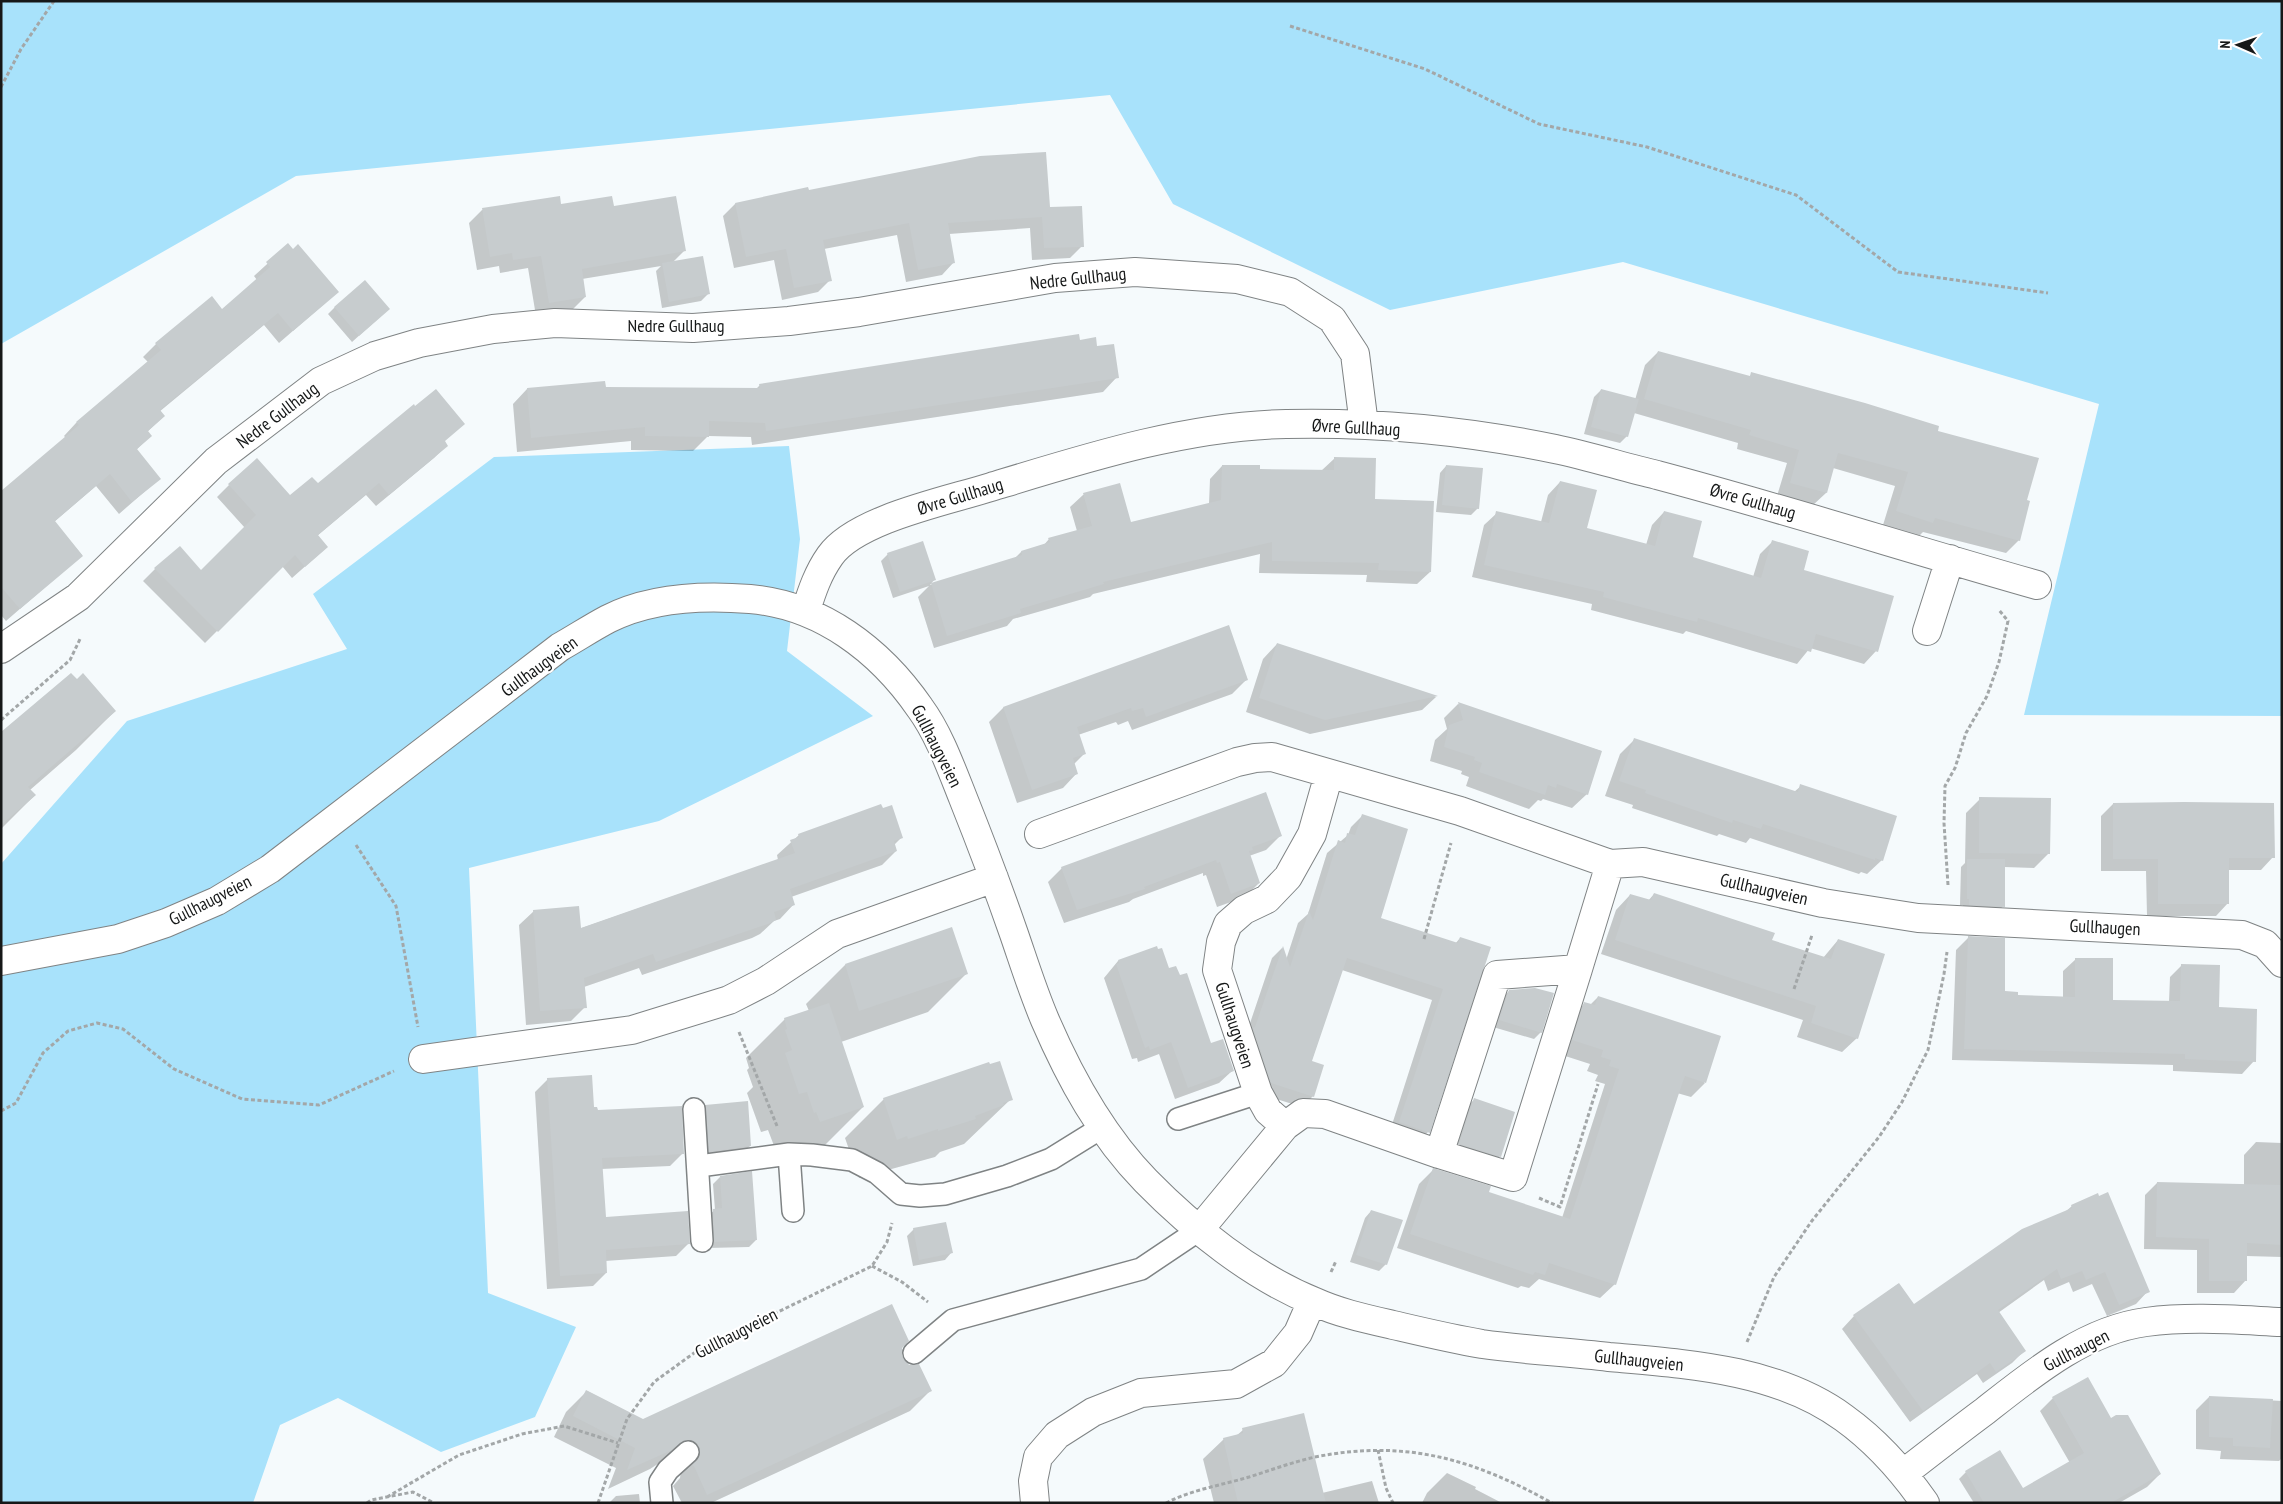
<svg xmlns="http://www.w3.org/2000/svg" width="2283" height="1504" font-family="'PT Sans Narrow',sans-serif">
	<style>
		.green { fill: #a8e2fb }
		.shadow { fill: #0003 }
		.building { fill: #c7ccce }
		.lines { fill: none; stroke-linecap: round; stroke-linejoin: round }
		.lane-casing { stroke: #7f8384; stroke-width: 24 }
		.street-casing { stroke: #7f8384; stroke-width: 30 }
		.path { stroke: #a3a7a8; stroke-width: 3; stroke-dasharray: 4 2.5; stroke-linecap: butt }
		.lane { stroke: #fff; stroke-width: 21 }
		.street { stroke: #fff; stroke-width: 28 }
		.labels { text-anchor: middle; dominant-baseline: central; stroke-width: 4.5; stroke-linejoin: round; paint-order: stroke }
		.street-label { font-size: 18px; fill: #161818; stroke: #fff }
	</style>
	<rect width="100%" height="100%" fill="#f5fafc"/>
	<!-- green -->
	<path class="green" d="M1,1H2282V716L2024,715L2099,404L1623,262L1390,310L1173,204L1110,95L296,176L1,344Z
		M789,446L800,539L787,651L873,716L659,821L469,868L488,1293L576,1327L535,1417L441,1452L338,1398L280,1425L253,1503H1V864L127,721L347,649L313,594L494,457Z"/>
	<!-- shadow -->
	<path class="shadow" d="M808,192L1049,208L1082,246L1070,258L1032,260L1030,228L949,234L954,262L942,275L906,282L897,235L824,249L830,280L818,292L782,300L774,260L734,268L723,216L735,204Z
		M560,206L613,208L684,251L673,262L708,294L701,301L662,308L656,271L661,266L582,279L585,297L572,310L536,316L528,268L500,273L499,266L477,270L469,223L482,210Z
		M288,245L324,304L279,343L264,325L159,412L164,416L147,432L150,436L136,450L159,479L119,514L96,486L54,522L82,555L6,621L1,615V492L66,438L64,436L76,423L148,362L143,357L156,344L222,310L257,280L254,276Z
		M335,307L381,316L352,342L328,314Z
		M1079,341L1095,347L1117,377L1103,392L752,445L751,437L708,436L693,451L631,450V441L517,452L513,404L527,389L755,390L760,385Z
		M1658,352L1749,377L1752,374L1936,432L2026,501L2019,540L2006,553L1923,532L1919,536L1883,525L1895,486L1833,468L1826,493L1812,506L1777,496L1787,463L1737,449L1738,443L1634,413L1627,436L1620,443L1584,434L1594,397L1601,390L1635,400L1645,365Z
		M444,442L447,445L434,458L376,506L366,495L317,536L327,547L292,578L282,566L205,643L143,581L155,569L201,572L245,528L217,497L229,485L290,497L318,485Z
		M1335,458L1374,500L1430,572L1417,584L1366,582L1367,575L1259,573L1260,554L1093,594L1090,597L1013,619L1007,626L934,648L918,597L929,586L893,598L881,561L888,554L934,580L930,585L1015,558L1021,552L1043,546L1049,539L1077,531L1070,507L1083,495L1119,484L1130,523L1209,504L1210,479L1222,466L1259,470L1321,471Z
		M1446,466L1478,508L1471,515L1436,512L1440,473Z
		M1560,482L1586,529L1646,545L1652,525L1664,512L1691,558L1753,577L1760,554L1772,542L1876,651L1864,664L1810,648L1797,664L1686,631L1683,634L1591,610L1592,604L1472,577L1484,525L1497,513L1541,522L1548,495Z
		M1228,627L1247,679L1232,694L1132,730L1128,721L1118,725L1116,722L1078,735L1085,753L1074,764L1077,773L1063,788L1017,803L989,722L1003,708Z
		M1277,644L1436,697L1422,710L1310,734L1246,712L1263,659Z
		M1458,704L1601,751L1587,794L1572,808L1543,799L1541,801L1538,800L1529,809L1466,786L1469,777L1461,774L1462,771L1430,761L1435,740L1447,729L1444,718Z
		M115,711L76,750L30,790L35,795L1,829V735Z
		M1634,740L1794,792L1801,786L1882,860L1867,874L1861,872L1859,874L1750,838L1746,843L1719,834L1717,836L1632,808L1633,805L1605,796L1620,754Z
		M1980,799L2049,853L2034,868L2004,867L2003,906L1997,913L1962,911L1963,905H1960L1961,867L1965,863L1966,813Z
		M2113,804L2273,857L2261,870H2228V903L2216,916H2147L2146,871H2101V816Z
		M1362,816L1379,919L1455,944L1460,938L1428,1132L1417,1143L1389,1134L1432,1000L1342,970L1311,1062L1313,1096L1302,1107L1260,1094L1245,1038L1272,958L1282,948L1286,960L1298,923L1308,914L1327,853L1348,835L1351,827Z
		M799,835L901,838L894,845L896,851L882,865L791,897L794,904L780,919L774,921L760,934L752,938L642,975L639,968L584,987L585,1007L571,1021L526,1025L519,925L534,911L579,929L778,860L777,855Z
		M1280,836L1266,850L1249,856L1259,883L1245,897L1217,907L1206,875L1203,876V873L1133,899L1129,902L1064,923L1048,882L1062,868Z
		M1654,894L1771,941L1823,958L1838,940L1857,1038L1842,1052L1797,1037L1803,1020L1601,954L1616,910L1630,895L1648,901Z
		M1968,938L2003,992L2016,996L2063,997V971L2076,959L2111,1001L2169,1002L2170,977L2182,965L2217,1009L2254,1061L2242,1074L2173,1071V1065L1952,1060L1956,950Z
		M1156,948L1210,1045L1232,1071L1219,1083L1175,1099L1159,1054L1138,1062L1137,1058L1132,1059L1104,978L1118,961Z
		M845,965L967,973L928,1012L841,1042L863,1107L824,1146L781,1160L776,1151L768,1130L761,1132L747,1093L753,1087L747,1070L749,1068L746,1058L785,1019L809,1011L806,1004Z
		M1509,991L1541,1032L1534,1039L1493,1027L1502,998Z
		M1598,997L1705,1083L1691,1097L1677,1093L1615,1284L1600,1298L1539,1279L1529,1288L1521,1286L1518,1288L1397,1248L1419,1184L1433,1170L1487,1193L1562,1218L1605,1084L1595,1081L1598,1075L1587,1071L1590,1064L1559,1054L1570,1018L1584,1004L1590,1005Z
		M548,1079L596,1111L683,1153L670,1166L601,1169L604,1219L689,1243L676,1256L605,1261L606,1273L593,1286L547,1289L535,1092Z
		M884,1099H1011L964,1144L940,1152L935,1157L859,1178L845,1138Z
		M1474,1100L1500,1156L1493,1163L1453,1151L1467,1106Z
		M706,1106L750,1146L743,1153L703,1158L699,1113Z
		M2256,1142L2282,1143V1257L2246,1256V1280L2234,1293H2197V1250L2144,1249L2145,1195L2157,1183L2244,1185V1155Z
		M720,1177L756,1240L749,1247L708,1248L706,1217L715,1210L713,1184Z
		M2072,1206L2148,1291L2136,1304L2107,1316L2092,1284L2073,1292L2069,1282L2048,1291L2044,1280L1998,1313L2024,1351L2012,1363L1983,1383L1977,1374L1910,1422L1842,1329L1854,1316L1898,1284L1914,1306L2065,1212Z
		M1371,1211L1386,1264L1379,1271L1350,1262L1365,1218Z
		M914,1229L951,1253L945,1260L913,1266L907,1236Z
		M901,1348V1356L930,1391L910,1411L711,1503H682L673,1486L680,1478L681,1471L671,1460H664L650,1469L608,1489L616,1468L554,1437L566,1412L587,1391L643,1420Z
		M2209,1397L2282,1401V1458L2279,1461L2220,1459L2221,1451L2196,1449V1410Z
		M2053,1398L2111,1420L2160,1474L2147,1487L2119,1503H2001L2070,1463L2040,1411Z
		M1243,1430L1322,1493L1372,1481L1379,1503H1214L1203,1459L1224,1439L1236,1436Z
		M1966,1472L1991,1503H1974L1959,1479Z
		M1447,1473L1476,1487L1475,1489L1502,1503H1422L1427,1493Z
		M639,1494L640,1503H609L616,1496Z"/>
	<!-- building -->
	<path class="building" d="M1046,152L1050,207L1082,206L1084,247L1044,248L1042,217L948,223L955,263L918,270L909,223L823,240L832,281L794,288L786,249L746,257L735,203L808,187L809,190L980,156Z
		M560,196L561,204L612,196L614,206L676,196L686,251L582,269L586,297L549,303L541,256L513,260L512,253L490,257L482,208Z
		M288,243L293,249L298,244L339,292L293,331L278,313L160,410L165,416L148,431L152,436L137,449L161,479L132,502L110,474L55,521L83,556L20,609L1,587V491L79,425L76,422L161,350L155,343L212,296L222,309L270,267L266,262Z
		M703,256L710,294L669,302L662,263Z
		M365,280L390,309L359,336L334,307Z
		M1079,334L1080,340L1096,337L1097,346L1114,344L1119,378L766,431L765,423L709,421V437L645,436V427L531,438L527,388L605,381L606,387L760,388L759,384Z
		M1658,351L1750,376L1751,372L1865,403L1939,426L1938,431L2039,458L2027,500L2030,501L2020,541L1935,518L1933,523L1896,511L1908,472L1838,453L1827,493L1790,483L1799,450L1749,435L1751,430L1644,399Z
		M436,389L465,424L445,441L448,446L389,495L379,483L318,535L328,547L305,567L295,555L218,632L154,568L180,546L201,570L256,515L228,484L257,458L290,495L312,477L318,483L414,404L415,406Z
		M1601,389L1639,399L1628,437L1591,427Z
		M1334,457L1376,458L1375,499L1434,501L1431,572L1378,570L1379,563L1272,561V542L1103,582L1104,584L1020,609L1021,613L947,636L931,583L1022,555L1021,551L1050,542L1048,538L1092,526L1083,493L1120,483L1131,522L1221,500L1222,465H1260V469L1334,470Z
		M1446,465L1483,468L1479,509L1442,505Z
		M1560,481L1597,490L1587,528L1655,546L1664,511L1702,521L1693,557L1761,578L1772,540L1809,551L1804,570L1894,596L1878,652L1816,634L1811,652L1698,618L1697,622L1603,597L1604,592L1484,565L1496,511L1549,523Z
		M923,541L936,580L900,592L887,553Z
		M1229,625L1248,680L1146,717L1143,708L1132,711L1131,708L1077,727L1086,754L1073,758L1078,774L1032,790L1003,707Z
		M1277,643L1323,658L1438,696L1325,720L1259,698Z
		M71,673L77,679L83,673L116,711L28,787L36,795L1,825V732Z
		M1458,702L1602,751L1588,795L1557,784L1556,788L1548,785L1545,795L1479,772L1482,763L1474,760L1475,757L1444,747L1449,725L1463,720Z
		M1634,738L1798,792L1800,784L1897,816L1883,861L1875,858V860L1763,824L1761,829L1733,820L1732,823L1645,793L1646,790L1619,781Z
		M1266,792L1282,836L1252,847L1253,850L1249,851L1260,883L1231,894L1220,862L1217,863L1216,860L1144,887L1145,889L1077,910L1061,867Z
		M1979,797L2051,798L2050,854L1979,853Z
		M2184,802L2274,803L2275,858H2229V904H2158V859H2113V803Z
		M881,804L883,808L892,805L903,838L894,841L897,851L790,889L795,905L774,912L776,920L768,924L656,962L653,954L584,978L587,1008L540,1011L533,910L579,906L581,928L795,853L790,840L799,837L798,834Z
		M1362,814L1408,829L1381,918L1458,943L1460,937L1491,947L1430,1133L1399,1122L1443,989L1347,958L1312,1061L1324,1065L1314,1097L1271,1083L1253,1028L1255,1027L1283,946L1290,967L1309,911L1313,920L1338,840L1345,843L1347,833L1355,835Z
		M1967,859H2005V907L1969,905V899H1967Z
		M1654,893L1775,933L1772,940L1831,959L1838,939L1885,954L1858,1039L1811,1023L1816,1006L1615,940L1630,894L1651,900Z
		M952,927L968,974L859,1011L845,964Z
		M1968,936L2005,938V991L2018,992V995L2075,997V958H2113V1000L2180,1001L2181,964L2220,965L2219,1007L2257,1009L2256,1062L2185,1059V1054L1964,1049Z
		M1157,946L1158,949L1162,948L1169,968L1176,966L1180,975L1187,973L1211,1043L1223,1039L1234,1071L1188,1088L1171,1042L1150,1050L1149,1046L1145,1048L1116,964L1119,963L1118,960Z
		M1535,988L1554,993L1542,1033L1499,1020L1509,990Z
		M1598,996L1721,1036L1706,1083L1685,1076L1682,1084L1616,1285L1549,1263L1545,1275L1535,1272L1533,1275L1410,1234L1433,1168L1491,1186L1489,1192L1570,1219L1619,1069L1609,1066L1611,1060L1601,1057L1603,1050L1572,1040L1584,1002L1595,1005Z
		M829,1003L864,1107L820,1122L816,1112L814,1113L807,1092L799,1094L785,1053L792,1050L785,1030L787,1029L784,1018Z
		M1000,1061L1013,1100L1003,1103L1004,1105L975,1116L976,1119L938,1131V1129L908,1139L907,1136L897,1140L883,1098L989,1062L990,1064Z
		M592,1075L594,1107H597L598,1110L682,1106L684,1154L602,1158L606,1217L688,1211L690,1244L606,1250L607,1273L560,1276L547,1078Z
		M1474,1098L1515,1112L1501,1157L1459,1144Z
		M748,1101L751,1146L709,1152L705,1105Z
		M752,1171L757,1240L714,1242L713,1209L722,1208L720,1176Z
		M2157,1182L2282,1185V1245L2247,1243V1281H2209V1239L2156,1237Z
		M2108,1192L2150,1292L2119,1305L2105,1272L2086,1280L2082,1271L2061,1279L2057,1269L1998,1310L2026,1351L1996,1372L1990,1363L1923,1411L1853,1315L1899,1283L1914,1304L2022,1229L2072,1208L2071,1205L2098,1193L2099,1196Z
		M1371,1210L1403,1220L1387,1265L1356,1255Z
		M946,1222L953,1253L919,1260L913,1228Z
		M892,1304L909,1341L902,1348V1356L909,1365L919,1364L932,1391L707,1495L694,1466L692,1465L700,1456V1450L698,1444L692,1440H685L672,1450L627,1470L635,1448L573,1416L586,1390L643,1419Z
		M2088,1377L2111,1418L2116,1415H2128L2161,1474L2111,1503H1984L1965,1471L2000,1450L2023,1488L2084,1453L2052,1397Z
		M2209,1396L2273,1399L2270,1448L2233,1446V1438L2209,1437Z
		M1304,1413L1326,1503H1238L1223,1438L1243,1433L1242,1428Z"/>
	<g class="lines">
		<defs>
			<path id="lane" d="M694,1109L702,1241
				M1178,1119L1258,1093
				M789,1154L793,1211
				M699,1166L789,1154L812,1155L852,1160L877,1173L901,1194L920,1196L945,1194L1007,1176L1051,1159L1101,1128
				M914,1353L953,1320L1141,1269L1199,1230
				M662,1503L660,1482L668,1470L688,1452"/>
			<path id="street" d="M806,610C812,591 818,573 830,556C856,519 947,501 991,487C1086,458 1186,426 1286,424C1375,422 1468,431 1555,449C1589,456 1623,467 1657,475C1785,509 1910,549 2037,585
				M1927,631L1950,559
				M1,649L78,597L216,461L321,381L375,356L419,343L493,329L555,323L693,328L789,321L859,312L1055,278L1135,272L1237,279L1290,292L1332,319L1355,354L1364,425
				M1039,834L1237,762L1255,758L1272,757L1460,811L1610,864L1643,862L1823,903L1918,918L2242,935L2265,944L2282,963
				M1,961L118,939L166,923L217,901L270,869L560,647C576,638 591,628 608,619C651,597 702,595 750,599C821,605 880,650 920,708C939,734 951,768 963,798C981,843 998,888 1014,934C1024,963 1033,992 1045,1020C1070,1078 1101,1135 1146,1181C1192,1228 1253,1277 1315,1302C1339,1313 1367,1319 1393,1325C1423,1332 1452,1339 1482,1344C1524,1350 1567,1352 1609,1357C1688,1364 1777,1369 1844,1418C1876,1441 1902,1470 1925,1503
				M423,1059L632,1030L729,1000L766,981L837,934L994,878
				M1285,1126L1268,1111L1258,1093L1217,970L1221,942L1228,924L1244,910L1267,899L1288,877L1312,834L1329,774
				M1439,1154L1513,1177L1578,969
				M1199,1230L1285,1126L1303,1113L1325,1114L1439,1154L1497,975L1578,969L1610,864
				M1904,1473C1931,1452 1958,1431 1985,1411C2032,1374 2085,1330 2146,1322C2191,1316 2237,1320 2282,1322
				M1035,1503L1033,1481L1038,1457L1057,1435L1093,1412L1141,1393L1236,1384L1274,1363L1298,1333L1312,1301"/>
		</defs>
		<!-- lane casing -->
		<use href="#lane" class="lane-casing"/>
		<!-- street casing -->
		<use href="#street" class="street-casing"/>
		<!-- path -->
		<path class="path" d="M1290,26L1425,69L1539,124L1647,147L1796,195L1898,272L2048,293
			M1,87L21,49L54,1
			M1,720L70,660L81,637
			M356,845L396,906L418,1027
			M1948,885L1944,823L1945,786L1955,768L1966,733L1987,696L1999,662L2008,621L1999,610
			M1424,939L1451,843
			M1794,989L1812,935
			M739,1032L777,1126
			M1,1111L16,1103L43,1053L68,1031L97,1023L123,1029L174,1069L242,1099L319,1105L394,1071
			M1539,1198L1560,1207L1598,1084
			M872,1266L902,1282L928,1302
			M1331,1272L1336,1261
			M1747,1342L1774,1277L1811,1222L1879,1137L1902,1102L1928,1050L1944,974L1947,952
			M1378,1450L1386,1488L1393,1503
			M387,1497L459,1455L522,1434L564,1426L618,1443
			M367,1503L371,1500L413,1492L434,1503
			M598,1503L627,1419L654,1382L694,1353L872,1266L887,1242L892,1223
			M1166,1503C1191,1490 1222,1485 1249,1477C1271,1470 1293,1462 1315,1457C1406,1439 1473,1459 1552,1503"/>
		<!-- lane -->
		<use href="#lane" class="lane"/>
		<!-- street -->
		<use href="#street" class="street"/>
	</g>
	<g class="labels">
		<!-- street labels -->
		<g class="street-label">
			<text transform="translate(1078 278) rotate(-6)">Nedre Gullhaug</text>
			<text x="676" y="325">Nedre Gullhaug</text>
			<text transform="translate(277 415) rotate(-37)">Nedre Gullhaug</text>
			<text transform="translate(1356 427) rotate(3)">Øvre Gullhaug</text>
			<text transform="translate(960 496) rotate(-17)">Øvre Gullhaug</text>
			<text transform="translate(1753 501) rotate(16)">Øvre Gullhaug</text>
			<text transform="translate(539 666) rotate(-36)">Gullhaugveien</text>
			<text transform="translate(937 746) rotate(63)">Gullhaugveien</text>
			<text transform="translate(1764 889) rotate(13)">Gullhaugveien</text>
			<text transform="translate(210 900) rotate(-27)">Gullhaugveien</text>
			<text transform="translate(2105 927) rotate(3)">Gullhaugen</text>
			<text transform="translate(1235 1025) rotate(72)">Gullhaugveien</text>
			<text transform="translate(736 1333) rotate(-27)">Gullhaugveien</text>
			<text transform="translate(2076 1350) rotate(-27)">Gullhaugen</text>
			<text transform="translate(1639 1360) rotate(6)">Gullhaugveien</text>
		</g>
	</g>
	<!-- border -->
	<rect width="2283" height="1504" fill="none" stroke="#161818" stroke-width="5"/>
	<!-- north arrow -->
	<g transform="translate(2238 45) rotate(272)" stroke="#ffffff" stroke-width="4" paint-order="stroke">
	<path d="M0-4L9 19L0 12L-9 19Z" fill="#161818"/>
	<text y="-8" font-size="14" font-weight="bold" text-anchor="middle" fill="#161818">N</text>
	</g>
</svg>
